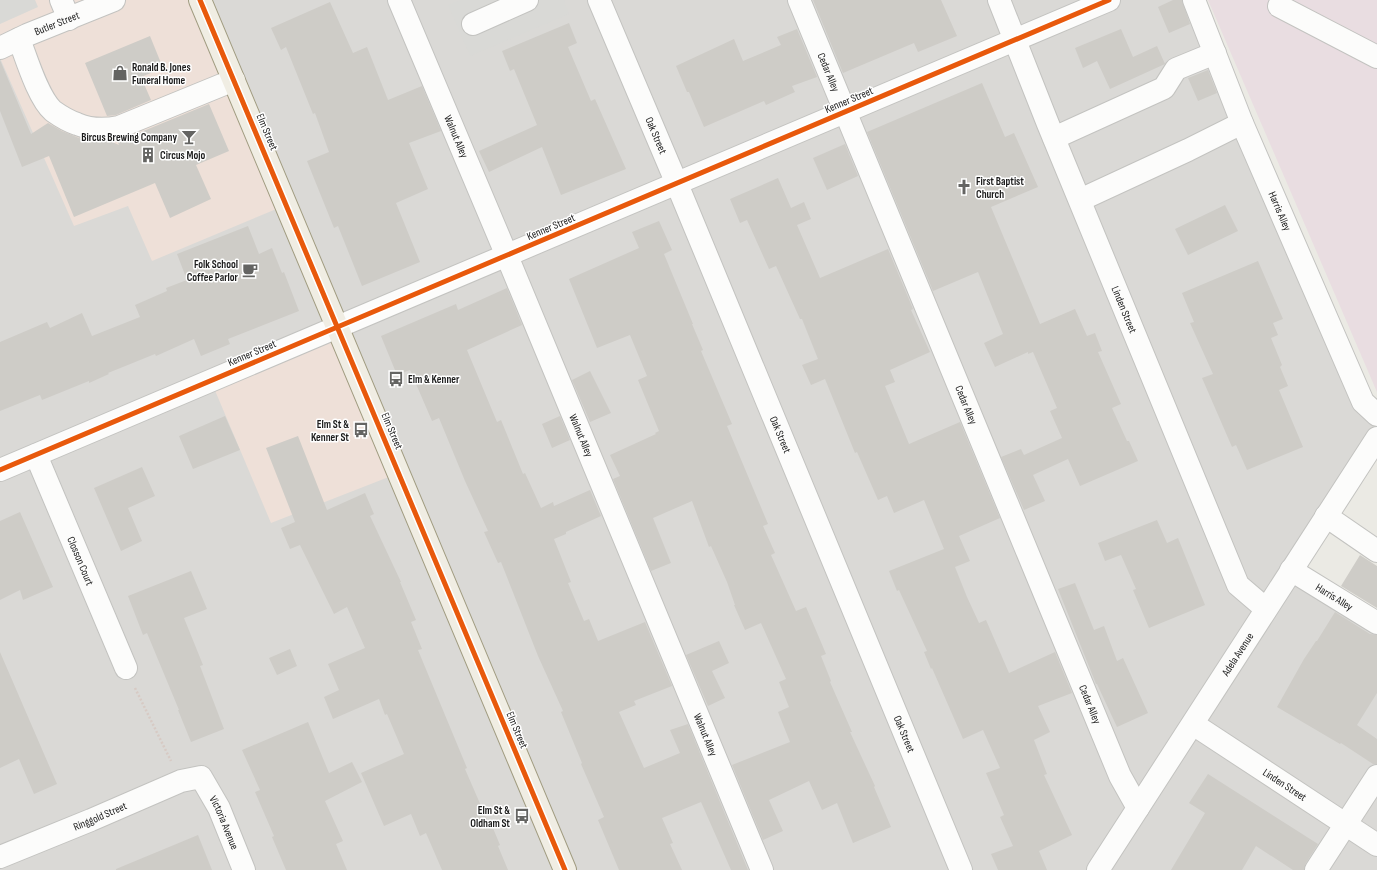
<svg xmlns="http://www.w3.org/2000/svg" width="1377" height="870" font-family="'Sofia Sans Condensed',sans-serif">
	<style>
		.residential { fill: #dad9d6 }
		.commercial { fill: #eee0d8 }
		.industrial { fill: #e9dde1 }
		.parking { fill: #d9d9d6 }
		.building { fill: #ceccc7 }
		.lines { fill: none; stroke-linecap: round; stroke-linejoin: round }
		.minor-casing { stroke: #c3c3c0; stroke-width: 24 }
		.major-casing { stroke: #a19c81; stroke-width: 24 }
		.path { stroke: #d7cac4; stroke-width: 2.5; stroke-dasharray: 2 2; stroke-linecap: butt }
		.minor { stroke: #fcfcfb; stroke-width: 22 }
		.major { stroke: #f0ede3; stroke-width: 22 }
		.cycleway-casing { stroke: #fff; stroke-width: 8 }
		.cycleway { stroke: #e8590c; stroke-width: 5 }
		.labels { text-anchor: middle; dominant-baseline: central; stroke-width: 3; stroke-linejoin: round; paint-order: stroke }
		.street-label { font-size: 11px; fill: #1c1c1c; stroke: #fff }
		.poi-label { font-size: 11px; font-weight: bold; fill: #1c1c1c; stroke: #fff; text-anchor: start }
	</style>
	<rect width="100%" height="100%" fill="#ebeae4"/>
	<!-- residential -->
	<path class="residential" d="M0,0H1195L1377,415V438L1291,570L1377,623V870H0Z"/>
	<!-- commercial -->
	<path class="commercial" d="M0,0H200L286,205L152,261L128,206L74,226L0,58Z
		M338,327L399,473L271,523L211,381Z"/>
	<!-- industrial -->
	<path class="industrial" d="M1208,0H1377V392Z"/>
	<!-- parking -->
	<path class="parking" d="M0,0H35L38,7L0,24Z
		M460,0H564L569,14L470,56L448,5Z"/>
	<!-- building -->
	<path class="building" d="M813,0H941L957,36L918,52L914,43L843,73Z
		M1173,0H1182L1190,24L1169,33L1158,7Z
		M330,2L353,53L367,47L388,100L422,86L441,131L409,143L428,189L396,203L420,262L362,286L338,226L334,228L307,161L329,152L315,113L313,114L286,47L281,50L271,28Z
		M569,23L577,43L568,47L591,101L595,99L626,169L561,195L542,147L489,172L479,151L537,125L514,69L510,71L502,51Z
		M797,29L817,77L792,86L795,92L766,105L764,101L704,127L689,92H687L676,66L734,39L743,61L781,45L777,37Z
		M1121,29L1133,57L1157,46L1165,64L1110,89L1097,61L1083,68L1075,48Z
		M150,36L163,68L141,77L151,100L116,115L107,116L85,63Z
		M0,60L31,134L48,123L62,131L79,138L91,141H110L119,145L117,140L124,139L209,104L229,151L196,165L211,199L170,218L155,183L74,217L49,156L22,167L0,111Z
		M1208,70L1217,93L1198,101L1188,78Z
		M982,83L1005,137L1014,133L1038,187L991,207L1040,324L1075,309L1087,336L1095,333L1102,351L1098,352L1121,404L1112,408L1127,441H1129L1138,461L1080,486L1068,459L1033,475L1045,501L1024,510L1001,457L1021,449L1024,455L1062,438L1050,411L1057,408L1033,352L1028,354V352L995,367L984,343L1003,334L978,272L933,291L867,132Z
		M845,144L858,176L827,190L813,158Z
		M778,178L791,208L804,202L811,219L797,225L820,278L888,249L913,309L911,310L930,352L890,370L895,382L885,386L909,444L960,422L1000,518L959,536L970,561L955,567L967,597L979,623L986,620L1009,673L1055,652L1072,693L1038,706L1050,732L1034,740L1047,774L1044,775L1072,835L1039,851L1047,870H998L991,854L1013,846L1000,817L1004,815L986,773L1000,768L983,730L963,739L932,668L931,669L924,652L927,651L899,590L897,591L889,571L944,549L924,500L894,513L887,496L878,500L857,452L855,453L825,379L811,385L802,365L818,359L802,319H800L776,266L769,269L747,220L740,223L730,199Z
		M1225,205L1238,231L1188,255L1175,229Z
		M659,221L672,250L664,254L693,324H692L703,350L701,351L732,424L727,426L768,524L763,526L775,553L771,555L796,611L806,607L815,628L826,654L821,656L831,681L830,682L852,732H850L875,786L874,787L891,827L853,843L837,803L822,810L809,781L769,800L783,831L763,840L732,765L790,742L778,712L789,707L779,682L786,679L761,623L745,630L734,605H735L727,582L711,546L709,547L692,501L653,518L671,563L651,571L613,479L620,476L610,455L656,434L655,433L659,431L638,380L647,376L630,335L597,348L569,279L639,248L632,232Z
		M248,226L259,254L272,248L282,273L284,272L299,311L228,339L230,344L201,356L194,339L156,356L155,354L108,373L109,374L89,383V381L42,400L40,395L0,411V342L47,322L50,328L82,313L92,336L140,317L135,305L167,291L166,288L187,280L177,254Z
		M1258,261L1283,319L1273,323L1278,335L1271,338L1282,365L1280,367L1288,386L1279,390L1303,447L1247,470L1236,445L1232,447L1202,378L1213,374L1190,323L1194,322L1182,293Z
		M507,288L522,325L467,350L497,422L501,420L523,474L525,473L541,508L553,502L554,506L590,490L601,516L566,532V534L554,539L571,582L568,583L584,621L589,619L598,641L645,622L672,686L634,701L636,705L619,712L644,768L680,753L670,730L688,724L748,870H731L701,802L662,818L673,843L670,844L682,870H619L598,820L604,817L581,764L582,763L561,712L563,711L538,656L501,562L498,563L484,532L488,531L465,481L439,418L432,421L410,370L397,375L381,336L456,304L458,310Z
		M590,371L611,413L590,422L572,380Z
		M225,416L240,450L193,469L179,436Z
		M560,416L570,440L552,448L542,424Z
		M298,436L327,510L365,493L374,514L370,516L401,582H400L416,620L411,622L422,649L418,650L467,768L465,769L488,822L490,821L500,845L498,846L508,870H442L426,833L420,836L411,814L384,826L361,773L404,754L387,714L385,715L379,699L333,719L324,697L339,690L328,664L365,648L347,607L334,614L300,545L290,549L281,528L295,522L266,448Z
		M142,467L155,496L128,508L142,541L121,551L94,488Z
		M20,512L53,587L23,600L20,590L0,600V521Z
		M1157,520L1167,543L1178,538L1205,605L1149,628L1133,590L1136,589L1121,555L1105,561L1098,543Z
		M1360,555L1377,566V608L1341,586Z
		M191,571L207,609L184,618L203,665L200,666L224,729L191,742L178,710H179L147,633L143,635L128,596Z
		M1075,583L1094,630L1104,626L1117,661L1123,658L1148,713L1117,727L1097,684H1096L1058,589Z
		M1335,612L1370,634L1377,635V693L1357,725L1377,739V764H1373L1341,743L1340,744L1277,707L1304,659L1316,641H1317Z
		M719,641L729,663L712,671L725,698L708,706L686,655Z
		M290,649L297,666L277,675L269,658Z
		M0,652L57,784L34,794L19,759L0,768Z
		M308,722L329,773L352,762L362,782L325,801L343,841L336,844L347,870H286L272,837L274,836L255,792L260,790L242,750Z
		M1208,774L1318,844L1306,863L1304,870H1293L1256,846L1242,870H1171L1205,813L1189,803Z
		M198,835L212,870H116V869Z"/>
	<g class="lines">
		<defs>
			<g id="minor">
				<path d="M61,0L69,19"/>
				<path id="s1" d="M399,0L507,256L762,870"/>
				<path id="s2" d="M599,0L677,184L961,870"/>
				<path id="s3" d="M799,0L1120,776L1138,808"/>
				<path id="s4" d="M999,0L1048,124L1238,585L1266,609"/>
				<path id="s5" d="M1194,0L1242,123L1363,402L1377,415"/>
				<path d="M1279,6L1377,57"/>
				<path d="M473,24L527,0"/>
				<path d="M19,39C26,57 38,98 53,111C60,116 68,121 77,124C91,130 104,130 119,127L234,80"/>
				<path id="s6" d="M0,48L27,35L114,0"/>
				<path d="M1054,138L1164,88L1176,69L1215,53"/>
				<path d="M1080,200L1188,150L1242,123"/>
				<path id="s7" d="M36,455L126,668"/>
				<path d="M0,470L1109,0"/>
				<path d="M1326,516L1377,551"/>
				<path id="s8" d="M1291,570L1377,623"/>
				<path id="s9" d="M1193,724L1377,845"/>
				<path id="s10" d="M0,857L91,820L181,781L201,777L219,808L244,870"/>
				<path id="s11" d="M1098,870L1377,438"/>
				<path d="M1316,870L1377,776"/>
			</g>
			<path id="major" d="M200,0L565,870"/>
		</defs>
		<!-- minor casing -->
		<use href="#minor" class="minor-casing"/>
		<!-- major casing -->
		<use href="#major" class="major-casing"/>
		<!-- path -->
		<path class="path" d="M135,688L171,761"/>
		<!-- minor -->
		<use href="#minor" class="minor"/>
		<!-- major -->
		<use href="#major" class="major"/>
		<defs>
			<path id="cycleway" d="M200,0L565,870
				M0,470L1109,0"/>
		</defs>
		<!-- cycleway casing -->
		<use href="#cycleway" class="cycleway-casing"/>
		<!-- cycleway -->
		<use href="#cycleway" class="cycleway"/>
	</g>
	<!-- icons -->
	<defs>
		<symbol id="shop-bare" viewBox="-9 -9 18 18"><path d="M-5-2.5h2.3a2.7 3.5 0 0 1 5.4 0H5L5.5 6h-11ZM-1.5-2.5h3a1.5 2.3 0 0 0-3 0Z" fill="#646462" stroke="#fff" stroke-width="2.5" paint-order="stroke"/></symbol>
		<symbol id="bar-bare" viewBox="-9 -9 18 18"><path d="M-6-5H6L.8 .8V4.5H3.5V6h-7V4.5H-.8V.8Z" fill="#646462" stroke="#fff" stroke-width="2.5" paint-order="stroke"/></symbol>
		<symbol id="building-bare" viewBox="-9 -9 18 18"><path d="M-4-6H4V6H1V3H-1V6H-4ZM-2.5-4.3h1.7v1.8h-1.7ZM.8-4.3h1.7v1.8H.8ZM-2.5-1h1.7V.8h-1.7ZM.8-1h1.7V.8H.8Z" fill="#646462" stroke="#fff" stroke-width="2.5" paint-order="stroke"/></symbol>
		<symbol id="church-bare" viewBox="-9 -9 18 18"><path d="M-1.2-6h2.4v3.5h3.3v2.4h-3.3V6h-2.4V-.1h-3.3v-2.4h3.3Z" fill="#646462" stroke="#fff" stroke-width="2.5" paint-order="stroke"/></symbol>
		<symbol id="cafe-bare" viewBox="-9 -9 18 18"><path d="M-5.5-4.5H6V0H3Q3 3.5 0 3.5H-2.5Q-5.5 3.5-5.5 0ZM3-3.2v2h1.7v-2ZM-6 4.5H4V6H-6Z" fill="#646462" stroke="#fff" stroke-width="2.5" paint-order="stroke"/></symbol>
		<symbol id="bus-bare" viewBox="-9 -9 18 18"><path d="M-5-6H5V4H4V6H2V4H-2V6H-4V4H-5ZM-3.5-4V0h7V-4ZM-3.5 1.2v1.5H-2V1.2ZM2 1.2v1.5H3.5V1.2Z" fill="#646462" stroke="#fff" stroke-width="2.5" paint-order="stroke"/></symbol>
	</defs>
	<g fill-rule="evenodd">
		<use href="#shop-bare" x="109" y="62" width="22" height="22"/>
		<use href="#bar-bare" x="178" y="126" width="22" height="22"/>
		<use href="#building-bare" x="137" y="144" width="22" height="22"/>
		<use href="#church-bare" x="953" y="176" width="22" height="22"/>
		<use href="#cafe-bare" x="239" y="259" width="22" height="22"/>
		<use href="#bus-bare" x="385" y="368" width="22" height="22"/>
		<use href="#bus-bare" x="350" y="419" width="22" height="22"/>
		<use href="#bus-bare" x="511" y="805" width="22" height="22"/>
	</g>
	<g class="labels">
		<!-- street labels -->
		<g class="street-label">
			<text stroke="none"><textPath href="#s6" startOffset="62">Butler Street</textPath></text>
			<text stroke="none"><textPath href="#s3" startOffset="78">Cedar Alley</textPath></text>
			<text transform="translate(849 100) rotate(-23)">Kenner Street</text>
			<text transform="translate(267 132) rotate(67)">Elm Street</text>
			<text stroke="none"><textPath href="#s1" startOffset="148">Walnut Alley</textPath></text>
			<text stroke="none"><textPath href="#s2" startOffset="147">Oak Street</textPath></text>
			<text stroke="none"><textPath href="#s5" startOffset="228">Harris Alley</textPath></text>
			<text transform="translate(551 227) rotate(-23)">Kenner Street</text>
			<text stroke="none"><textPath href="#s4" startOffset="334">Linden Street</textPath></text>
			<text transform="translate(252 353) rotate(-23)">Kenner Street</text>
			<text stroke="none"><textPath href="#s3" startOffset="438">Cedar Alley</textPath></text>
			<text transform="translate(392 431) rotate(67)">Elm Street</text>
			<text stroke="none"><textPath href="#s1" startOffset="472">Walnut Alley</textPath></text>
			<text stroke="none"><textPath href="#s2" startOffset="471">Oak Street</textPath></text>
			<text stroke="none"><textPath href="#s7" startOffset="115">Closson Court</textPath></text>
			<text stroke="none"><textPath href="#s8" startOffset="51">Harris Alley</textPath></text>
			<text stroke="none"><textPath href="#s11" startOffset="257">Adela Avenue</textPath></text>
			<text stroke="none"><textPath href="#s3" startOffset="762">Cedar Alley</textPath></text>
			<text transform="translate(517 730) rotate(67)">Elm Street</text>
			<text stroke="none"><textPath href="#s1" startOffset="796">Walnut Alley</textPath></text>
			<text stroke="none"><textPath href="#s2" startOffset="795">Oak Street</textPath></text>
			<text stroke="none"><textPath href="#s9" startOffset="110">Linden Street</textPath></text>
			<text stroke="none"><textPath href="#s10" startOffset="108">Ringgold Street</textPath></text>
			<text stroke="none"><textPath href="#s10" startOffset="268">Victoria Avenue</textPath></text>
		</g>
		<!-- poi labels -->
		<g class="poi-label">
			<text x="132" y="67">Ronald B. Jones<tspan x="132" dy="13">Funeral Home</tspan></text>
			<text x="177" y="137" text-anchor="end">Bircus Brewing Company</text>
			<text x="160" y="155">Circus Mojo</text>
			<text x="976" y="181">First Baptist<tspan x="976" dy="13">Church</tspan></text>
			<text x="238" y="264" text-anchor="end">Folk School<tspan x="238" dy="13">Coffee Parlor</tspan></text>
			<text x="408" y="379">Elm &amp; Kenner</text>
			<text x="349" y="424" text-anchor="end">Elm St &amp;<tspan x="349" dy="13">Kenner St</tspan></text>
			<text x="510" y="810" text-anchor="end">Elm St &amp;<tspan x="510" dy="13">Oldham St</tspan></text>
		</g>
	</g>
</svg>
